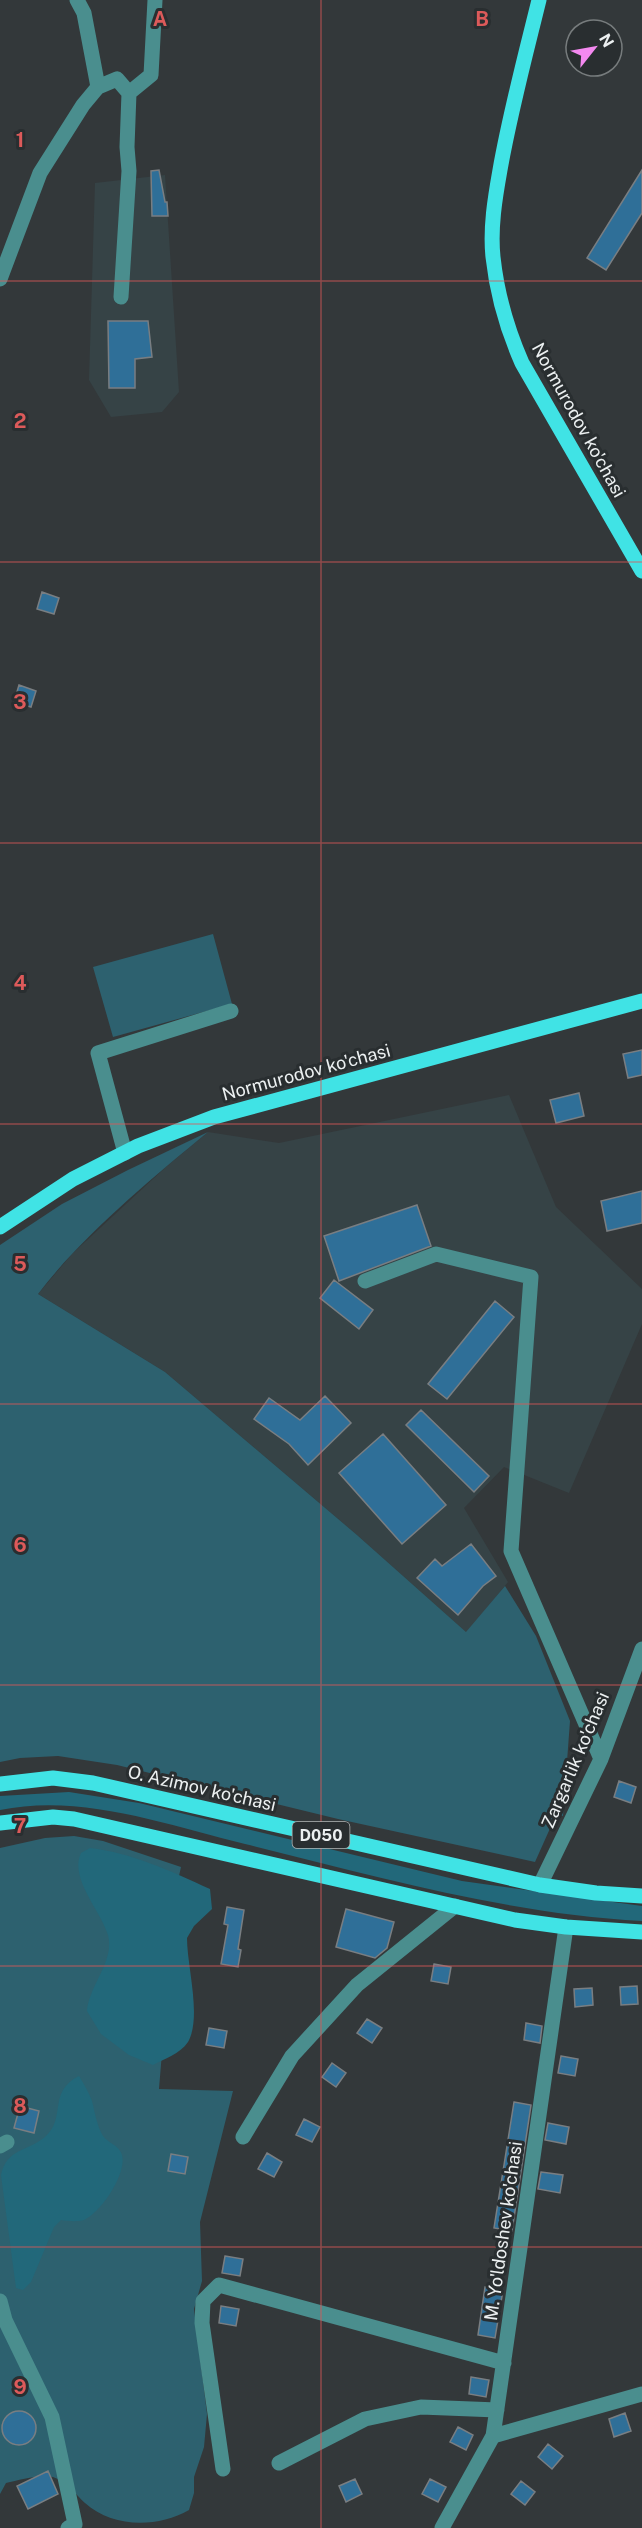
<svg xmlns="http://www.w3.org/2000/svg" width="642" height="2528" font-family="'Public Sans',sans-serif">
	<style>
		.built { fill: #364346 }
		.green { fill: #2d616f }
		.forest { fill: #22687a }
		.building { fill: #2f6f98; stroke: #797e82; stroke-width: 1.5 }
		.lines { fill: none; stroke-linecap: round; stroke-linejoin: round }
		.minor { stroke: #4a8e8e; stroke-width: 15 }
		.major { stroke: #40e3e5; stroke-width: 15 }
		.grid { fill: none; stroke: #dc5a5a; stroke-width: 1.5; stroke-opacity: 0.55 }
		.labels { text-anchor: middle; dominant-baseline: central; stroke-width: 6; stroke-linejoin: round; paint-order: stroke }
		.shield { fill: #292e30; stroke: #b2b6b7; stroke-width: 1.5 }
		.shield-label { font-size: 16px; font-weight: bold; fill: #ecf0f1 }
		.street-label { font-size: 18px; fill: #ecf0f1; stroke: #292e30 }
		.grid-label { font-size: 20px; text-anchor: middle; font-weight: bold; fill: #dc5a5a; stroke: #292e30; stroke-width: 6; stroke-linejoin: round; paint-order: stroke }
	</style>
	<rect width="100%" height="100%" fill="#33383a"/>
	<!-- built -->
	<path class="built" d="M165,175L179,392L162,412L111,417L89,380L95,183Z
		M509,1095L556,1207L642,1289V1324L569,1493L504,1467L464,1508L508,1582L467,1633L357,1535L165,1372L38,1294L72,1254L167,1166L208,1132L279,1143Z"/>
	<!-- green -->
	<path class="green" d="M213,934L232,1004L113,1037L93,967Z
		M208,1132C151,1179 82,1236 38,1294L165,1372L357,1535L466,1632L505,1586L536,1636L570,1721L563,1816L556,1815L535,1862L338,1819L117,1765L58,1756L20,1758L0,1762V1245L62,1204L128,1170Z
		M74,1836L103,1841L181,1867L175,1894L159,2089L233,2091L200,2222L202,2281L194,2309L207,2414L204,2447L194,2477V2493L189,2510C157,2528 113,2528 85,2503C73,2492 70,2483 53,2477C40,2474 19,2480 6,2483L0,2494V1848L45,1838Z"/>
	<!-- forest -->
	<path class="forest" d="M69,1792L139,1803L462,1881L642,1906V1921C507,1914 376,1876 245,1844C167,1825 81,1793 0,1810V1796Z
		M90,1848C132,1853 171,1871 210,1889L212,1909L194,1926L187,1938C187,1967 202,2017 188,2042C180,2054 164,2059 153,2065L129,2055L101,2034L87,2011C89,1985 115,1961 108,1935C101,1911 69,1878 81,1853Z
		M79,2076C84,2084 89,2093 92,2101C95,2113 97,2126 103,2136C109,2144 118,2144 122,2155C127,2174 101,2212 84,2220C77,2222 68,2221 61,2220L54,2227L31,2282L23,2290L16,2288L1,2175C7,2148 27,2152 45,2137C67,2118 47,2092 79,2076Z"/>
	<!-- building -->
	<path class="building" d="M159,170L165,202H167L168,216H152L151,171Z
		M642,170V213L606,270L587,258Z
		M108,321H148L152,357L135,359V388H109Z
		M42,592L59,598L54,614L37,609Z
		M19,685L36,691L31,707L14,702Z
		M642,1050V1075L628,1078L623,1054Z
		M579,1093L584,1116L556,1123L550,1100Z
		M642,1191V1223L607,1231L601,1201Z
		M417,1205L431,1246L339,1281L324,1236Z
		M334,1280L373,1310L359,1329L320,1298Z
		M495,1301L514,1317L447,1399L428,1384Z
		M325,1396L351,1423L308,1465L289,1444L254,1419L269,1398L300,1420Z
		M421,1410L489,1476L474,1492L406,1425Z
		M383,1434L446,1505L402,1544L339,1473Z
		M471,1544L496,1576L483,1586L458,1615L417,1578L435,1559L442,1566Z
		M619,1781L636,1787L631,1803L614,1797Z
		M227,1907L244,1910L238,1949L241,1950L238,1967L221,1964L228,1925L224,1924Z
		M346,1909L394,1922L387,1948L375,1958L336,1947Z
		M434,1964L451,1967L448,1984L431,1981Z
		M637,1986L638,2004L621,2005L620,1987Z
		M592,1988L593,2005L575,2007L574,1989Z
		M367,2019L382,2028L372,2043L357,2033Z
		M526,2023L542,2026L540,2043L524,2040Z
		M209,2028L227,2031L224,2048L206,2045Z
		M561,2056L578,2059L575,2076L558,2073Z
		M332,2063L346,2073L336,2087L322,2077Z
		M514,2102L531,2105L512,2231L494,2228Z
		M20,2106L39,2111L34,2133L14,2128Z
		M304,2119L320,2127L312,2142L296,2135Z
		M548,2123L569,2127L566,2144L545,2140Z
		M267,2153L282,2162L274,2177L258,2169Z
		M171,2154L188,2157L185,2174L168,2171Z
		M541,2172L563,2175L560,2193L538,2189Z
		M225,2256L243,2259L240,2276L222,2273Z
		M485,2287L503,2290L495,2338L478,2335Z
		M221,2306L239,2309L236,2326L219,2323Z
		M471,2377L489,2380L486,2397L469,2394Z
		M2 2428a17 17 0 1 1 34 0a17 17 0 1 1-34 0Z
		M625,2413L631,2431L614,2437L609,2419Z
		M458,2427L473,2435L466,2450L450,2442Z
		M548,2444L563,2456L552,2469L538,2457Z
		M48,2471L58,2494L28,2509L17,2486Z
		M355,2479L362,2494L346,2502L339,2486Z
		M430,2479L446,2487L438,2502L422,2494Z
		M521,2481L535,2492L525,2505L511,2494Z"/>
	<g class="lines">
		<!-- minor -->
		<path class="minor" d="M77,0L84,13L98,87
			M129,93L151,75L155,0
			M0,279L40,173L83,105L98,87L117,79L129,93L127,147L129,171L121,297
			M125,1153L98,1053L231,1011
			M365,1281L436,1254L531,1277L511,1551L601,1759
			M540,1885L601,1759L642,1649
			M243,2137L292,2056L357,1985L455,1906
			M0,2146L7,2142
			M0,2301L5,2320L52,2417L75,2524L68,2528
			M493,2436L642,2394
			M279,2463L365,2419L421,2407L497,2410
			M223,2469L202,2323L203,2301L219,2285L504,2363
			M442,2528L493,2436L566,1927"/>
		<!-- major -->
		<path class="major" d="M539,0C525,57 510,113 500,170C495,198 490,228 493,257C497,294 507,329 522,363L642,571
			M0,1227L73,1179L138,1146L214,1117L642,1001
			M0,1784L53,1778L93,1783L540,1885L596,1893L642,1896
			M0,1823L53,1817L74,1819L515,1920L566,1927L642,1932"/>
	</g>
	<!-- grid -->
	<path class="grid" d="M321,0V2528M0,281H642M0,562H642M0,843H642M0,1124H642M0,1404H642M0,1685H642M0,1966H642M0,2247H642"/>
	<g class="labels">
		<!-- shield labels -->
		<rect class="shield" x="292.5" y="1822" width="57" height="26" rx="4.5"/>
		<g class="shield-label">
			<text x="321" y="1835">D050</text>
		</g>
		<!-- street labels -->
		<g class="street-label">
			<text transform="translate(579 420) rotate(61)">Normurodov ko'chasi</text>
			<text transform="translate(306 1072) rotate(-15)">Normurodov ko'chasi</text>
			<text transform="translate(575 1760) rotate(-67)">Zargarlik ko'chasi</text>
			<text transform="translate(202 1788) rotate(13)">O. Azimov ko'chasi</text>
			<text transform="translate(503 2231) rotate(-82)">M. Yo'ldoshev ko'chasi</text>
		</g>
	</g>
	<g class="grid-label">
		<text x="160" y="26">A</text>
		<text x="482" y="26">B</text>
		<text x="20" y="147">1</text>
		<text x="20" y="428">2</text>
		<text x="20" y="709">3</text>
		<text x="20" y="990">4</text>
		<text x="20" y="1271">5</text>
		<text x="20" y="1552">6</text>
		<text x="20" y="1833">7</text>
		<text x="20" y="2113">8</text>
		<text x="20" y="2394">9</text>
	</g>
	<!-- north arrow -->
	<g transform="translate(594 48) rotate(59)"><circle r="28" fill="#292e30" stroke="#777c7d" stroke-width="1.5"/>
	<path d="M0-4.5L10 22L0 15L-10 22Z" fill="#f489f0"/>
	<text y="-9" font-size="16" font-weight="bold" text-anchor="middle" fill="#ecf0f1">N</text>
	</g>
</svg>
